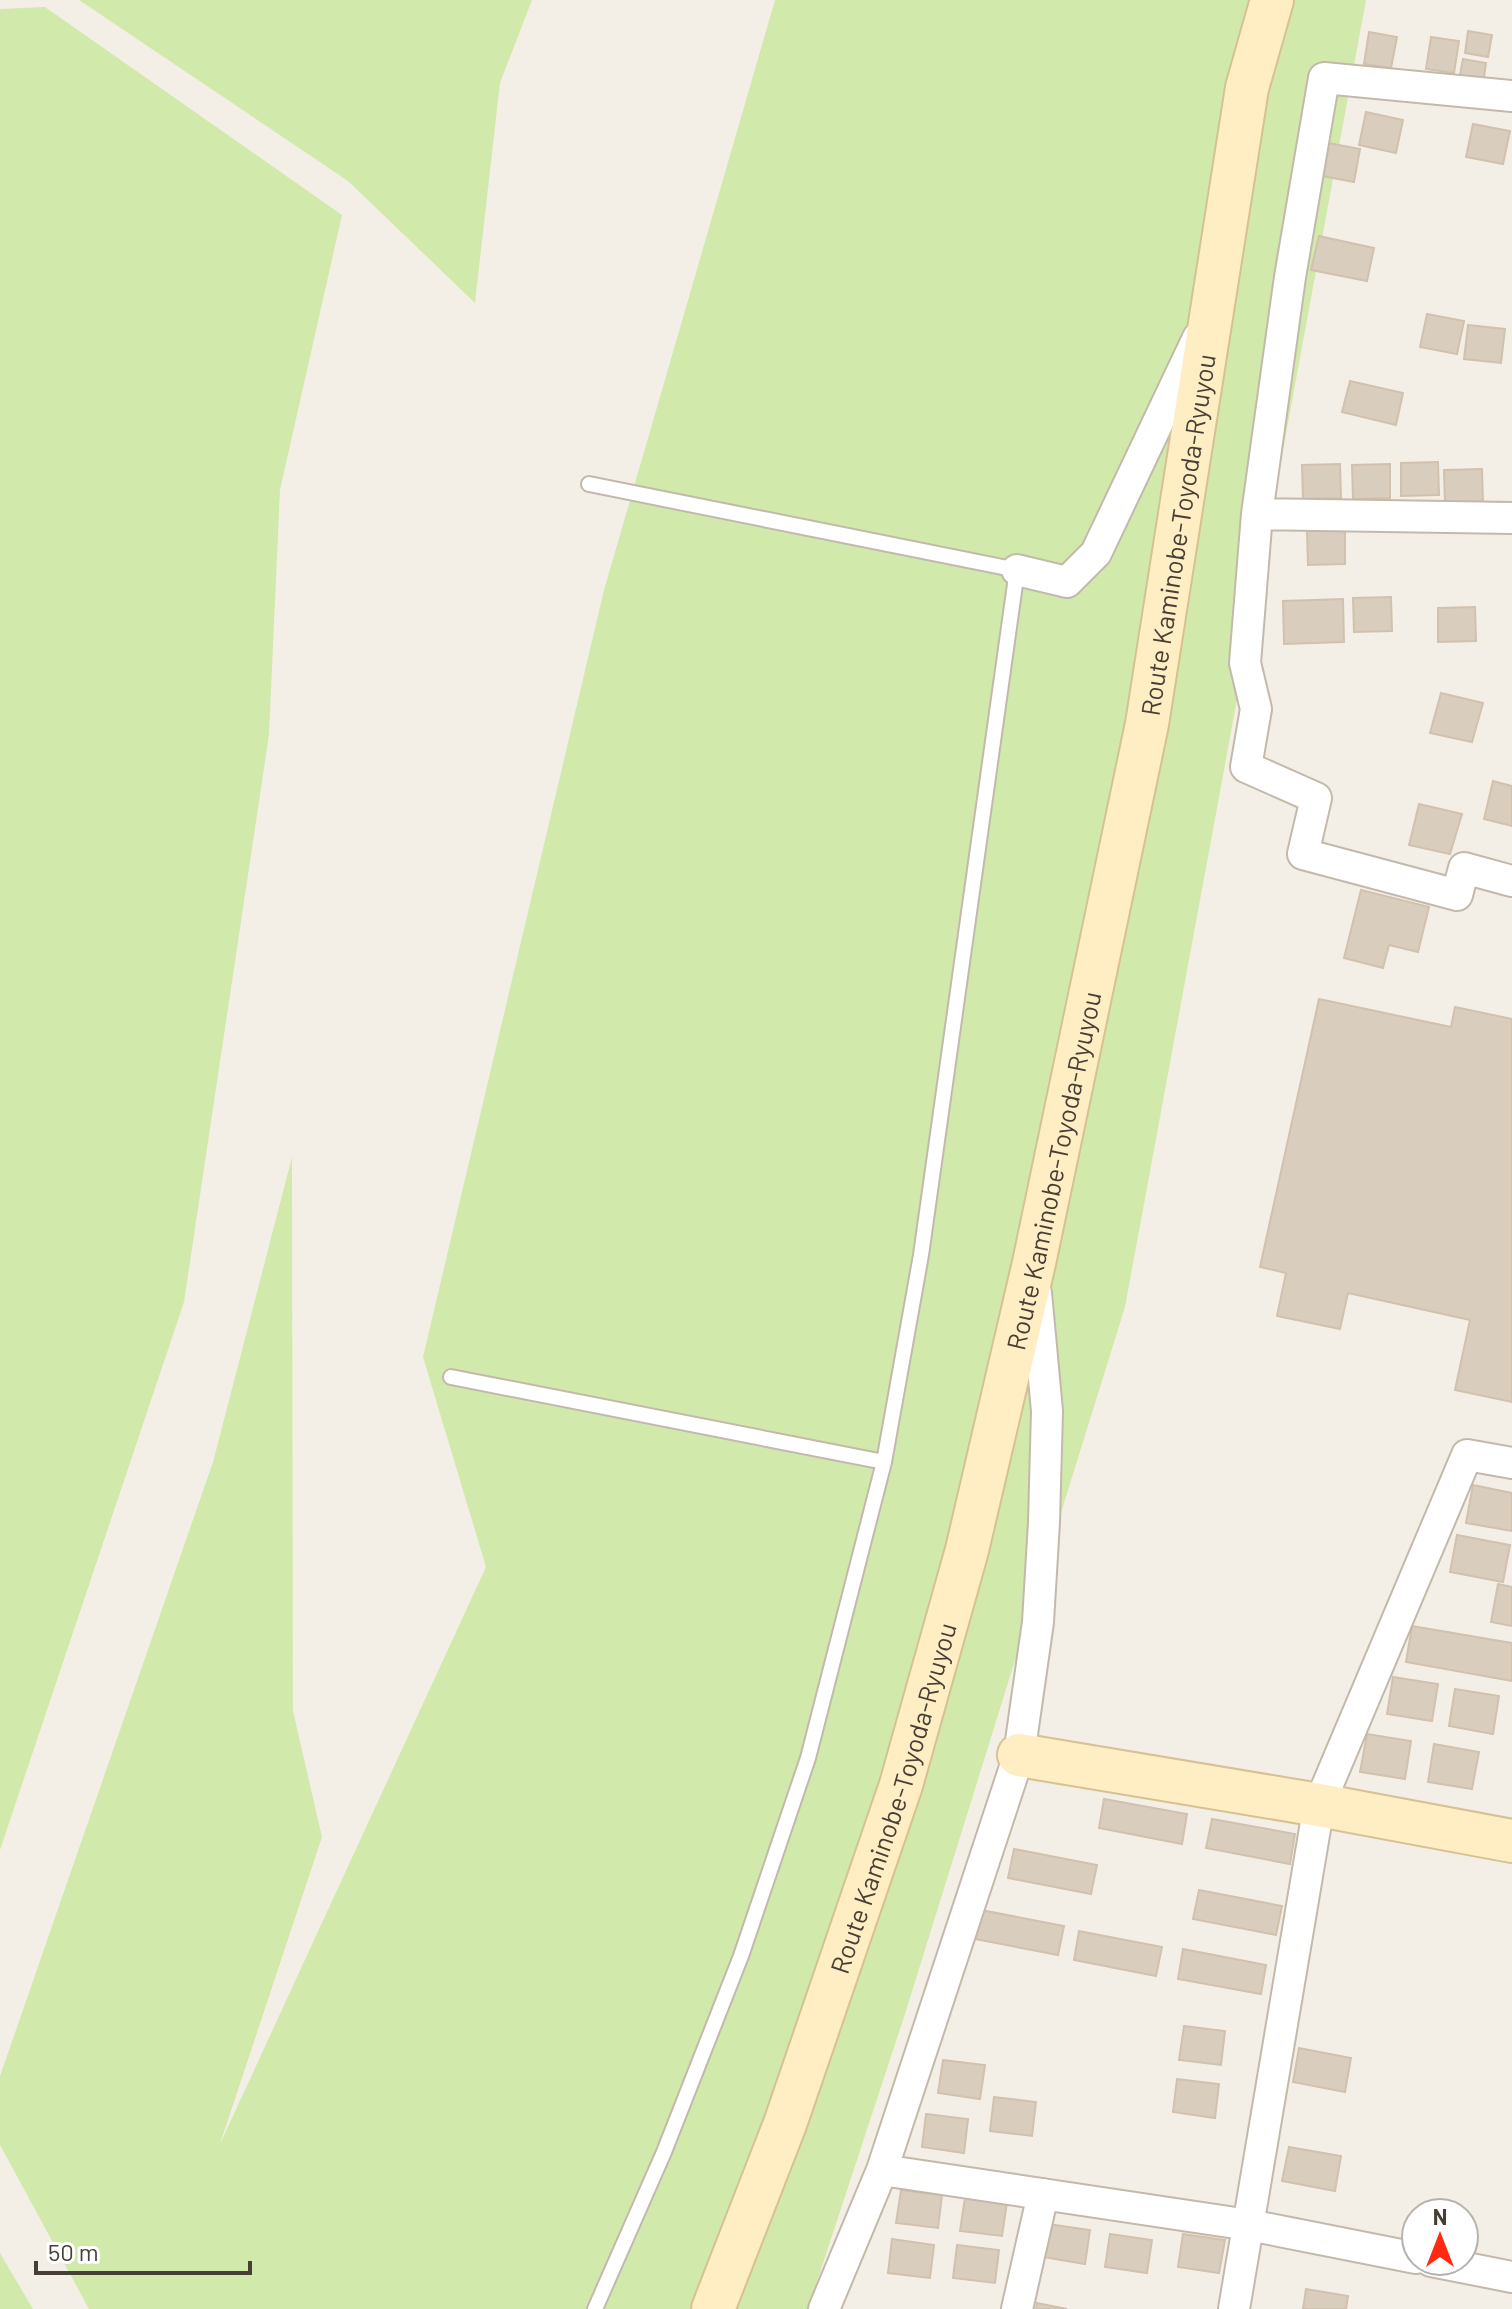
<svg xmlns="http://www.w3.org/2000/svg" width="1512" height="2309" font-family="Barlow,sans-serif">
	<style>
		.green { fill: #d1eaac }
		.building { fill: #d9cdbe; stroke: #d1c1ad; stroke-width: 2 }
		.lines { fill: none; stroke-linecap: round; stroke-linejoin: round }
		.lane-casing { stroke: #c3b9ab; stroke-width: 18 }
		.street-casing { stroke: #c3b9ab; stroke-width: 34 }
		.secondary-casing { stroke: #d6c193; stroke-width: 46 }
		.lane { stroke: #fff; stroke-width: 14 }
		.street { stroke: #fff; stroke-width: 30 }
		.secondary { stroke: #ffeec4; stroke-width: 42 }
		.labels { text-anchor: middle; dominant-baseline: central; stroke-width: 8; stroke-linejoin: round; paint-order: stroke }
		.street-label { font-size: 26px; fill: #473f35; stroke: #fff }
	</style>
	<rect width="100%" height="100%" fill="#f4efe6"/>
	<!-- green -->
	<path class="green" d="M79,0H532L500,83L475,303L348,181Z
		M775,0H1366L1125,1307L905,2014L808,2309H89L0,2145V2076L213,1462L292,1157L293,1711L322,1837L220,2144L486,1567L423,1357L604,590Z
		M45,7L342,215L280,490L269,735L184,1302L0,1850V9Z
		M0,2253L33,2309H0Z"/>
	<!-- building -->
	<path class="building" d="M1468,31L1492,35L1488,57L1465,53Z
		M1369,32L1397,37L1391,68L1364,64Z
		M1431,37L1459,41L1454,73L1426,69Z
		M1463,59L1486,63L1483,84L1459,80Z
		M1366,112L1403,120L1396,153L1359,145Z
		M1473,124L1510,131L1503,164L1466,157Z
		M1323,142L1360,149L1354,182L1317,175Z
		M1319,236L1374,248L1367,281L1311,270Z
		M1427,314L1464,321L1457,354L1420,347Z
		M1468,325L1505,329L1501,363L1464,359Z
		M1350,381L1403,393L1396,425L1342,412Z
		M1438,462L1439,495L1401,496V463Z
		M1340,464L1341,498L1303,499L1302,465Z
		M1390,464V498L1353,499L1352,465Z
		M1482,469L1483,504H1445L1444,470Z
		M1345,530V564L1308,565L1307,531Z
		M1391,597L1392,631L1354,632L1353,598Z
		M1343,599L1344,642L1284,644L1283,601Z
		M1475,607L1476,641L1438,642V608Z
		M1441,693L1483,703L1472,742L1430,733Z
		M1493,781L1512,786V826L1484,819Z
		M1419,804L1462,814L1450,854L1409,845Z
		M1361,890L1429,907L1418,952L1389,945L1383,968L1344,958Z
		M1319,999L1451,1027L1455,1007L1512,1019V1402L1455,1390L1470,1320L1348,1293L1340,1329L1277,1316L1286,1273L1260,1267Z
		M1473,1485L1512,1493V1531L1466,1523Z
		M1457,1535L1510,1545L1503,1582L1450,1572Z
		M1498,1584L1512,1587V1626L1491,1622Z
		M1412,1626L1512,1643V1681L1406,1662Z
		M1393,1677L1438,1684L1432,1721L1387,1714Z
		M1455,1689L1499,1696L1493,1734L1449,1726Z
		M1367,1734L1411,1741L1405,1779L1360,1772Z
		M1434,1744L1479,1752L1472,1789L1428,1782Z
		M1104,1799L1187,1814L1182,1844L1099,1828Z
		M1212,1819L1295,1834L1290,1864L1206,1848Z
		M1014,1849L1097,1865L1091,1894L1008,1878Z
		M1199,1890L1282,1906L1276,1935L1193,1919Z
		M981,1910L1064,1926L1058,1955L975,1939Z
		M1079,1931L1162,1947L1156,1976L1074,1960Z
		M1183,1949L1266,1965L1261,1994L1178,1979Z
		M1184,2026L1225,2031L1221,2065L1179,2060Z
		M1299,2048L1351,2058L1345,2092L1293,2082Z
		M943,2060L985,2065L980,2099L938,2093Z
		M1177,2079L1219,2084L1215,2118L1173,2112Z
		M994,2097L1036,2102L1032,2136L990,2131Z
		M926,2114L968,2119L964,2153L922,2147Z
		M1289,2147L1341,2156L1335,2191L1282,2181Z
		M901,2190L942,2195L938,2228L896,2223Z
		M965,2197L1007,2202L1002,2236L960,2231Z
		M1048,2224L1090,2230L1085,2264L1043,2257Z
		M1110,2234L1152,2240L1147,2273L1105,2267Z
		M1183,2234L1225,2240L1219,2273L1178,2267Z
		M892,2239L934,2245L930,2278L888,2273Z
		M957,2245L999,2250L995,2283L953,2278Z
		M1306,2289L1348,2296L1346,2309H1303Z
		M1037,2303L1067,2309H1036Z"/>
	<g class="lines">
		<defs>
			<path id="lane" d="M589,484L1017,570L921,1255L884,1462L808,1758L741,1956L664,2152L595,2309
				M451,1377L884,1462"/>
			<path id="street" d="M1512,96L1324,78L1290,277L1257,514L1245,663L1256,709L1246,767L1316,798L1303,854L1457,895L1464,868L1512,881
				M1257,514L1512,518
				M1017,570L1067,582L1096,553L1198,338
				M882,2170L1249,2225L1416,2258
				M1431,2261L1512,2277
				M824,2309L882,2170L1019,1755L1038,1622L1044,1522L1047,1411L1036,1293
				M1017,2309L1043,2194
				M1234,2309L1319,1805L1467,1455L1512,1463"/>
			<g id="secondary">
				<path d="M1019,1755L1319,1805L1512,1841"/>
				<path id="s1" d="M713,2309L785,2124L901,1785L967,1550L1034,1263L1147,724L1247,88L1272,0"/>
			</g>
		</defs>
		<!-- lane casing -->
		<use href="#lane" class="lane-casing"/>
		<!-- street casing -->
		<use href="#street" class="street-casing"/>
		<!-- secondary casing -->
		<use href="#secondary" class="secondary-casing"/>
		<!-- lane -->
		<use href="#lane" class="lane"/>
		<!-- street -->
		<use href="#street" class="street"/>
		<!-- secondary -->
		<use href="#secondary" class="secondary"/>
	</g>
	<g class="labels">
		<!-- street labels -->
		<g class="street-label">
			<text stroke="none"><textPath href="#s1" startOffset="1838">Route Kaminobe-Toyoda-Ryuyou</textPath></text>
			<text stroke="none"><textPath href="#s1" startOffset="1190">Route Kaminobe-Toyoda-Ryuyou</textPath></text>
			<text stroke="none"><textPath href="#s1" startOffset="542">Route Kaminobe-Toyoda-Ryuyou</textPath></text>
		</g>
	</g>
	<!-- north arrow -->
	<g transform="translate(1440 2237)"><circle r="38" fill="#ffffff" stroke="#b5b2ae" stroke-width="2"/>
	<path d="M0-6L14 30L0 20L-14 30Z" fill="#ff2a11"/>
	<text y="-12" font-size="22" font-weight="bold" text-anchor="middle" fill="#473f35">N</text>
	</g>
	<!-- scale -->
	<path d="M36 2261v12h214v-12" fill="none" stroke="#473f35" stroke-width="4"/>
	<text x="48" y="2261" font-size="24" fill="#473f35" stroke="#ffffff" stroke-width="6" paint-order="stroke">50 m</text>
</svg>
